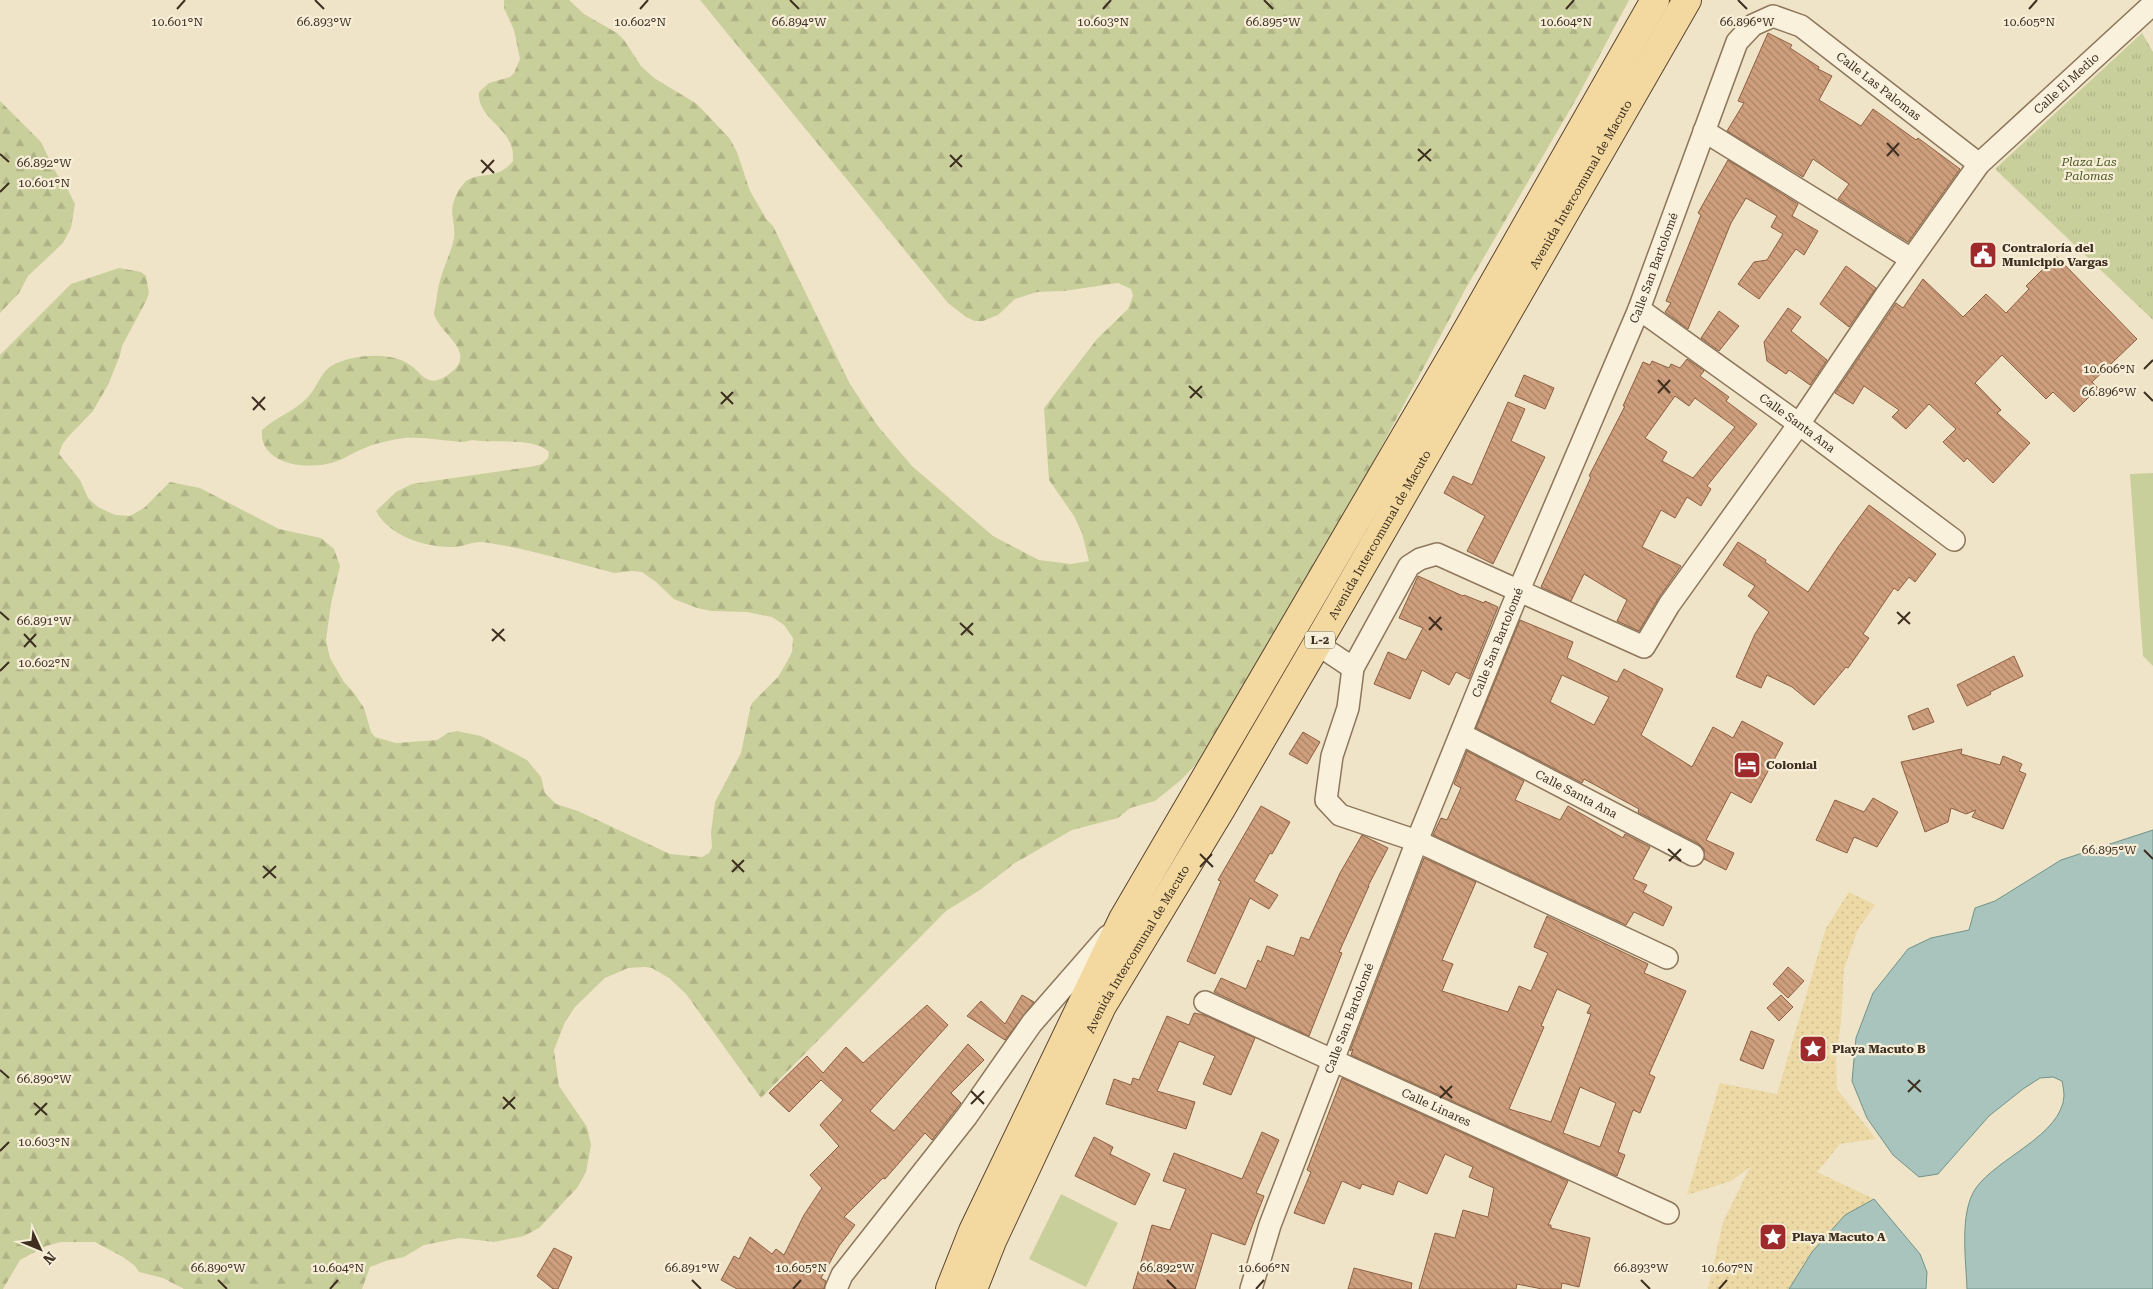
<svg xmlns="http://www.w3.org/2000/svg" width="2153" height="1289" font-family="'Roboto Serif',serif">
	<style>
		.grass { fill: url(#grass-tufts) }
		.forest { fill: url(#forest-firs) }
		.sand { fill: url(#sand-dots) }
		.garden { fill: #c9cf9b }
		.water { fill: #a9c4bc; stroke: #6f938a }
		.building { fill: url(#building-back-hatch); stroke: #8d5f41; fill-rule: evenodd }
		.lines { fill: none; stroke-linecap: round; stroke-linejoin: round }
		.minor-casing { stroke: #8d765c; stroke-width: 24 }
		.primary-casing { stroke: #5b4430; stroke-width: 30 }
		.minor { stroke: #faf1dc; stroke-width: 21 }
		.primary { stroke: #f3d9a0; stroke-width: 28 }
		.ticks { fill: none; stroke: #3d2e20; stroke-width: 2 }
		.labels { text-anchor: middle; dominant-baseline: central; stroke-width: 4.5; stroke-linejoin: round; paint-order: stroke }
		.shield { fill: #f7eed8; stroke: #756857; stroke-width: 1 }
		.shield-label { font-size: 11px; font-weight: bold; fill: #3d2e20 }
		.street-label { font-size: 12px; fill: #3d2e20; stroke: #f7eed8 }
		.park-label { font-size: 12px; font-style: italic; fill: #4d5a26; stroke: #f7eed8 }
		.poi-label { font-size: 12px; font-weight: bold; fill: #3d2e20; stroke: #f7eed8; text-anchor: start }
		.ticks-label { font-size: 12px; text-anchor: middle; fill: #3d2e20; stroke: #f7eed8; stroke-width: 4.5; stroke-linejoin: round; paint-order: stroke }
	</style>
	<defs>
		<pattern id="grass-tufts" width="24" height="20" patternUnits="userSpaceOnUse" patternTransform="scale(1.25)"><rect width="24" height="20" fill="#c9cf9b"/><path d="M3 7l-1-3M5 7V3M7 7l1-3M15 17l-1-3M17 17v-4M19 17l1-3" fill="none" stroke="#aeb285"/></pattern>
		<pattern id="forest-firs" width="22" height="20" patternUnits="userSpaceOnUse" patternTransform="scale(1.25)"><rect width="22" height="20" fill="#c9cf9b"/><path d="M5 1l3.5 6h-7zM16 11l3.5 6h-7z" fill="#aeb285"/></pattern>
		<pattern id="sand-dots" width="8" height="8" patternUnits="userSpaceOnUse" patternTransform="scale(1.25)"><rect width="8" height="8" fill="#ecd9a5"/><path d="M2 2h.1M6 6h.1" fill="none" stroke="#cbbb8e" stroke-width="1.8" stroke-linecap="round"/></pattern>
		<pattern id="building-back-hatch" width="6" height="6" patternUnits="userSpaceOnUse" patternTransform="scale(1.25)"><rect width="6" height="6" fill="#cf9f7d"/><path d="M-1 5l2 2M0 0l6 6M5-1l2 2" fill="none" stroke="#a98266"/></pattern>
	</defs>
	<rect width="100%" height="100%" fill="#f0e4c8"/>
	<!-- grass -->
	<path class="grass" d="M2142,33L2153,52V320L1995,169Z"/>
	<!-- forest -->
	<path class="forest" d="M504,0H569L584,14L617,33L624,40L641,66L654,78L697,104L730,139L737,152L750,191L767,220L773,226L850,384L877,425L912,466L993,536L1010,545L1039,560L1071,564L1089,561L1082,533L1074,516L1049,480L1044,408L1097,339L1128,309L1133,296L1131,289L1118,283L1064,291L1037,292L1015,299L998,315L983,321H975L966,317L948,303L700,0H1629L1579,94L1466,288L1262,671L1210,750L1181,780L1155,801L1130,808L1118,818L1072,830L1015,863L980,890L946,911L761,1098L686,994L669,978L652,968L645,967L628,968L605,978L575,1007L565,1022L554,1050L559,1086L587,1127L591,1145L586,1172L577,1188L539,1228L524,1236L494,1242L460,1238L424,1245L404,1257L386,1261L370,1267L362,1289H184L163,1278L139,1272L135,1266L123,1257L95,1242H61L46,1246L20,1260L3,1289H0V355L71,284L119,268L141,272L146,276L149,293L146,301L122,346L120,355L109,383L93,411L67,438L62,445L59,454L80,480L88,498L98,507L115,515L130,516L144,508L170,482L200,488L279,529L321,538L334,549L340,566L331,604L326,640L330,658L344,682L354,693L364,708L371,732L375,737L396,743L437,740L448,733L457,731L481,736L527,760L541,777L545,793L556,804L578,811L670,854L702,857L709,853L712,847L711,832L715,802L741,753L750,709L752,703L778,677L784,667L792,652L793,638L784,625L772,617L747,612L711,611L697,608L674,599L656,582L642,572L632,571L614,573C572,562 525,548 483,542C473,541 463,547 453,547C425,547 390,537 376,511L396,492L412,484L535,466L542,464L548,458L549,452C533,436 494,444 472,440L464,442C446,441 415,435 398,439C388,441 375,443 365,448C351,453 341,462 326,464C302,469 259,463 262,430C276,417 295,411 308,397C319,385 321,369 337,363C355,355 389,352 407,363C422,371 426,391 449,374C479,352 441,336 434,314C434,311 435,307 436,303C437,295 438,286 441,277C445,264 451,252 454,238C456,226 450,215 453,204C455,196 460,187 466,181C479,172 499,180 513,161C513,156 513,149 511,145C503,124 477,116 479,92L489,83L510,77L514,73L520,59L514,30L504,8Z
		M0,101L41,142L55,171L68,190L75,204L71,228L63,243L28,276L19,293L0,313Z"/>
	<!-- sand -->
	<path class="sand" d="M1849,892L1875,905L1858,929L1844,969L1841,1022L1836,1060L1837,1089L1876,1139L1840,1144L1817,1172L1874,1199L1845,1215L1812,1252L1789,1289H1708L1723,1222L1750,1167L1731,1181L1687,1195L1720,1083L1777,1094L1826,928Z"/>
	<!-- garden -->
	<path class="garden" d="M2153,473V666L2143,656L2130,474Z
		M1061,1194L1118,1223L1086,1287L1029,1259Z"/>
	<!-- water -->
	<path class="water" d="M2153,830V1289H1967C1966,1260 1959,1212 1976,1188C1997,1158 2062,1135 2064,1096C2064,1092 2063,1086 2062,1081L2053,1077L2040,1078L2023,1089L1989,1116L1938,1174L1919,1177L1893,1155L1867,1118L1852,1081L1856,1038L1873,993L1908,949L1931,938L1969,930L1975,908L1995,901L2061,860Z
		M1874,1199L1920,1254L1927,1272L1926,1289H1789L1812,1252L1845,1215Z"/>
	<!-- building -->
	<path class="building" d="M1768,33L1792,45L1790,48L1819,67L1818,69L1832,76L1819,100L1861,126L1873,109L1916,140L1918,138L1960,169L1908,242L1838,199L1849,184L1813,159L1803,177L1727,131L1744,103L1738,101Z
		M1728,160L1798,204L1792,216L1818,231L1804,255L1796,249L1759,299L1738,284L1754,262L1767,260L1783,234L1771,227L1777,216L1746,198L1731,223L1688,329L1665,312L1671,303L1666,301L1701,215L1698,213Z
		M2056,256L2137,339L2092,382L2098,388L2074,412L2053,392L2046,399L2002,355L1975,383L2001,410L1997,413L2030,443L1993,483L1967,458L1964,462L1943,442L1956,429L1929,404L1906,429L1892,417L1899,410L1864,386L1853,404L1835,393L1896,303L1903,308L1923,279L1963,317L1986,294L2006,313L2029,289L2026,286Z
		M1846,266L1876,288L1849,327L1820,304Z
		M1788,308L1801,317L1791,331L1827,360L1810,385L1789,370L1786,374L1767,361L1764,342Z
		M1719,311L1739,326L1719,351L1701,338Z
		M1687,359L1704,371L1700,376L1729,397L1726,401L1757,424L1707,486L1711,489L1701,506L1687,497L1675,518L1661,510L1642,547L1681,566L1658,599L1639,631L1617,621L1627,600L1584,574L1571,601L1541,587L1591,477L1589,476L1625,406H1623L1643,362L1650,365L1652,361L1669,368L1671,364L1680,368ZM1675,396L1689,406L1695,398L1735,427L1693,478L1662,461L1667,452L1645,438Z
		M1524,375L1554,388L1545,409L1515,396Z
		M1508,402L1525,409L1511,441L1545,457L1493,564L1467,551L1485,516L1444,493L1453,476L1472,485Z
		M1869,505L1936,554L1915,582L1909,577L1898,591L1894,588L1863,634L1869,638L1848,668L1846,667L1814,705L1792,687L1767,675L1761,688L1736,677L1755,634L1769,612L1748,596L1755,586L1723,565L1738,542L1766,560L1765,562L1808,592L1838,547Z
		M1418,576L1463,596L1464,595L1484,603L1485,601L1498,607L1469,679L1456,672L1449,685L1422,670L1410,699L1374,684L1388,652L1406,660L1423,628L1399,618Z
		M1520,620L1573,642L1567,658L1617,682L1624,669L1663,689L1641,735L1692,767L1713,727L1733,738L1742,721L1783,743L1751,803L1731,792L1706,840L1734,853L1726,870L1704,859V849L1699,844L1638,812L1639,809L1584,779L1582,783L1476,728ZM1562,675L1609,697L1594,725L1550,702Z
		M2014,656L2023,676L1990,692L1991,694L1967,706L1957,685Z
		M1928,708L1934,722L1913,730L1908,716Z
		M1303,732L1320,742L1307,764L1289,754Z
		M1962,749L1961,754L2000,765L2003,756L2022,764L2019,771L2026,774L2003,829L1972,817L1976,810L1966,814L1951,808L1948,822L1925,832L1901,762Z
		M1467,751L1524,781L1515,800L1560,820L1568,806L1623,838L1625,834L1650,847L1633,879L1647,885L1643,892L1672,907L1663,926L1634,912L1626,925L1433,835L1441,818L1447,820L1461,788L1454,784Z
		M1873,798L1898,812L1877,847L1854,837L1847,853L1816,840L1835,800L1864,812Z
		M1261,806L1290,822L1272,854L1270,853L1254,881L1278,895L1269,909L1250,898L1215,974L1187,961L1221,881L1218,880Z
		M1362,835L1388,848L1368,886H1369L1339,952L1342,953L1309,1036L1214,992L1221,978L1246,989L1258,960L1261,962L1267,946L1294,956L1301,937L1309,940L1340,873Z
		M1424,858L1476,882L1442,960L1453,964L1442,991L1508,1012L1519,986L1531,991L1548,953L1534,947L1547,916L1648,964L1644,973L1686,991L1649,1074L1655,1077L1640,1113L1633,1110L1618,1152L1625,1155L1617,1176L1351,1055L1353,1049L1350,1051ZM1557,989L1591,1005L1587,1013L1591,1014L1551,1122L1509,1109L1544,1027L1541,1026ZM1580,1087L1616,1103L1600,1147L1563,1133Z
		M1788,967L1804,981L1788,998L1773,984Z
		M1022,995L1034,1002L1005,1040L967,1016L981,1001L1005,1024Z
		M1781,995L1793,1007L1779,1021L1767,1008Z
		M927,1005L948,1025L870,1111L894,1131L968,1044L984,1060L951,1093L961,1103L932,1140L925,1133L885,1179L883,1178L844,1217L855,1225L839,1246L821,1278L826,1281L824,1289H737L721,1280L734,1256L739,1259L750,1237L772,1254L776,1249L784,1255L804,1215L822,1188L810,1175L839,1146L820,1125L843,1100L821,1080L789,1112L769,1093L807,1056L823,1073L846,1047L863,1063Z
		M1194,1013L1204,1015L1255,1038L1231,1095L1203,1084L1215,1056L1179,1041L1157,1091L1195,1102L1186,1129L1106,1104L1114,1079L1131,1085L1133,1078L1139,1080L1167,1016L1189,1025Z
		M1751,1031L1774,1040L1763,1069L1740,1060Z
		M1342,1078L1568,1181L1548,1225H1551V1228L1590,1238L1579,1287L1562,1283L1561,1289H1542L1517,1284L1516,1289H1419L1435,1233L1455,1238L1463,1210L1488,1217L1494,1188L1469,1177L1473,1167L1445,1154L1427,1194L1398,1181L1393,1195L1362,1184L1360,1189L1342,1181L1324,1224L1294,1213L1311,1172L1307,1170Z
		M1262,1132L1279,1140L1256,1193L1264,1196L1245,1245L1212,1233L1195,1289H1133L1152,1225L1170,1230L1186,1189L1163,1181L1174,1153L1242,1179Z
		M1094,1137L1113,1147L1110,1154L1150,1174L1135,1205L1075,1176Z
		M554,1248L572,1257L558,1289H553L537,1276Z
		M1354,1268L1412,1283L1411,1289H1348Z"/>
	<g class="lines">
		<defs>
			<g id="minor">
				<path d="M1704,131L1911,259"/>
				<path id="s1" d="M1639,309L1799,424L1954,540"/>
				<path d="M1317,644L1353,668"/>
				<path id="s2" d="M1461,734L1693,855"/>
				<path id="s3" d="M1667,958L1417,841L1340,815L1326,800L1332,756L1348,708L1353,668L1409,566L1420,559L1437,554L1644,647L1669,605L1799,424L1888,292L1979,164L2153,4"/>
				<path id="s4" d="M1205,1002L1668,1213"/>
				<path d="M836,1289L842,1275L967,1116L1032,1023L1108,936"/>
				<path id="s5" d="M1251,1289L1270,1225L1417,841L1519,590L1639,309L1737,42L1753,25L1773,16L1801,26L1979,164"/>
			</g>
			<g id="primary">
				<path d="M950,1289L973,1231L1123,919L1458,346L1655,0"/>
				<path id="s6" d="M973,1289L992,1241L1102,1006L1221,809L1317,644L1687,0"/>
			</g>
		</defs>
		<!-- minor casing -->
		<use href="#minor" class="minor-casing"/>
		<!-- primary casing -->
		<use href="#primary" class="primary-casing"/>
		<!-- minor -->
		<use href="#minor" class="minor"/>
		<!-- primary -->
		<use href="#primary" class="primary"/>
	</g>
	<!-- ticks -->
	<path class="ticks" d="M315,0L324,9M790,0L799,9M1264,0L1273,9M1738,0L1747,9M177,9L185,0M640,9L648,0M1103,9L1111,0M1566,9L1574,0M2029,9L2037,0M1887,143L1899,156M1418,149L1431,161M0,154L9,162M950,155L962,167M1887,156L1899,143M481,160L494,173M1418,161L1431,149M950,167L962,155M482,173L494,160M0,192L9,183M2144,369L2153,360M1658,380L1670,393M1189,386L1202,398M721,392L733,404M2144,392L2153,401M1658,393L1670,380M252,397L265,410M1190,398L1202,386M721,404L733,392M253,410L265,397M0,612L9,620M1897,612L1910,624M1429,617L1442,630M960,623L973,635M1898,624L1910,612M492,629L505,641M1429,630L1441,617M24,634L36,647M961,635L973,623M492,641L504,629M24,647L36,634M0,671L9,662M1668,849L1681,861M2144,850L2153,859M1200,854L1213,867M732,860L744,872M1669,861L1681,849M263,866L276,878M1200,867L1212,854M732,872L744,860M263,878L276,866M0,1070L9,1078M1908,1080L1921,1092M1440,1086L1452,1098M971,1091L984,1104M1908,1092L1920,1080M503,1097L515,1109M1440,1098L1452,1086M34,1103L47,1115M971,1104L984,1091M503,1109L515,1097M35,1115L47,1103M0,1151L9,1142M218,1280L227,1289M692,1280L701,1289M1167,1280L1176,1289M1641,1280L1650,1289M330,1289L338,1280M793,1289L801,1280M1256,1289L1264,1280M1719,1289L1727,1280"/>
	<!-- icons -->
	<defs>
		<symbol id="civic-square" viewBox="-11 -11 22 22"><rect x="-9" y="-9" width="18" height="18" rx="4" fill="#9e2a2b" stroke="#f7eed8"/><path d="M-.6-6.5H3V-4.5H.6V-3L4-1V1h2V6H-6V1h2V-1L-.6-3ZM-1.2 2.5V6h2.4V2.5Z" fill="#fff"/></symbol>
		<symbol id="hotel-square" viewBox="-11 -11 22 22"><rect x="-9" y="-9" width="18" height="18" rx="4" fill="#9e2a2b" stroke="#f7eed8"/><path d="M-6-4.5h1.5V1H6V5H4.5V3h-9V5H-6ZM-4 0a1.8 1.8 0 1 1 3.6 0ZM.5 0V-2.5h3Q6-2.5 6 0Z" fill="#fff"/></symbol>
		<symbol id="sight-square" viewBox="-11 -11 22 22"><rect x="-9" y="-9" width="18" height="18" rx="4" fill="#9e2a2b" stroke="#f7eed8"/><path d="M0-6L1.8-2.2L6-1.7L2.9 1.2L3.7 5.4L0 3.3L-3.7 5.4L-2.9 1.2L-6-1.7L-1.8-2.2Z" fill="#fff"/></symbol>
	</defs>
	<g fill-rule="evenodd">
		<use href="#civic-square" x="1967" y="239" width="32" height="32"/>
		<use href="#hotel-square" x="1731" y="749" width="32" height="32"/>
		<use href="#sight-square" x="1797" y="1033" width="32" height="32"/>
		<use href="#sight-square" x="1757" y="1221" width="32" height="32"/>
	</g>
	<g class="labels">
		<!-- shield labels -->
		<rect class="shield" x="1305" y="631.5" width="30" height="17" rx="4"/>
		<g class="shield-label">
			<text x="1320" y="640">L-2</text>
		</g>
		<!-- street labels -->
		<g class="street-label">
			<text stroke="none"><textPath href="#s3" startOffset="1594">Calle El Medio</textPath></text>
			<text stroke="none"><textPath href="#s5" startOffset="1512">Calle Las Palomas</textPath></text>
			<text stroke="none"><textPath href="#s6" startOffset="1262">Avenida Intercomunal de Macuto</textPath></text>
			<text stroke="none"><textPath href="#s5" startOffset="1098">Calle San Bartolomé</textPath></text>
			<text stroke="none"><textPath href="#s1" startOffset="195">Calle Santa Ana</textPath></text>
			<text stroke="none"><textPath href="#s6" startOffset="858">Avenida Intercomunal de Macuto</textPath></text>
			<text stroke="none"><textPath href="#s5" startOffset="692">Calle San Bartolomé</textPath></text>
			<text stroke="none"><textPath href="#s2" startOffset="130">Calle Santa Ana</textPath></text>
			<text stroke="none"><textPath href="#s6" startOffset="378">Avenida Intercomunal de Macuto</textPath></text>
			<text stroke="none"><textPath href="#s5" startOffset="288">Calle San Bartolomé</textPath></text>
			<text stroke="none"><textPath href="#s4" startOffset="254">Calle Linares</textPath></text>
		</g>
		<!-- park labels -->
		<g class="park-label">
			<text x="2089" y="162">Plaza Las<tspan x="2089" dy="14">Palomas</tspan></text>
		</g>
		<!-- poi labels -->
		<g class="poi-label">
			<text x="2002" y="248">Contraloría del<tspan x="2002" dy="14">Municipio Vargas</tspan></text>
			<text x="1766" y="765">Colonial</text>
			<text x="1832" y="1049">Playa Macuto B</text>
			<text x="1792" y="1237">Playa Macuto A</text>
		</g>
	</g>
	<g class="ticks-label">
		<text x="324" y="26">66.893°W</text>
		<text x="1273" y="26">66.895°W</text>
		<text x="1747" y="26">66.896°W</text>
		<text x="799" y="26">66.894°W</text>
		<text x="2029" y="26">10.605°N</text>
		<text x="177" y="26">10.601°N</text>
		<text x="640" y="26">10.602°N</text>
		<text x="1103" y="26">10.603°N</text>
		<text x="1566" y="26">10.604°N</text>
		<text x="44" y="167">66.892°W</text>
		<text x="44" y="187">10.601°N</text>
		<text x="2109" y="373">10.606°N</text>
		<text x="2109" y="396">66.896°W</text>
		<text x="44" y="625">66.891°W</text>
		<text x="44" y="667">10.602°N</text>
		<text x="2109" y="854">66.895°W</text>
		<text x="44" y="1083">66.890°W</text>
		<text x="44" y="1146">10.603°N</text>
		<text x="338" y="1272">10.604°N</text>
		<text x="801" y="1272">10.605°N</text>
		<text x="1264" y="1272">10.606°N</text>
		<text x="1727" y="1272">10.607°N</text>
		<text x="218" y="1272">66.890°W</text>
		<text x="692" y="1272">66.891°W</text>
		<text x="1167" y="1272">66.892°W</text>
		<text x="1641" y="1272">66.893°W</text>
	</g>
	<!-- north arrow -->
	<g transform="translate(40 1249) rotate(134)" stroke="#f7eed8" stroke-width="4" paint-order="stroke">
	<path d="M0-4L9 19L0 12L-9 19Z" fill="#3d2e20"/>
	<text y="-8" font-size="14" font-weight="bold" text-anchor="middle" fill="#3d2e20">N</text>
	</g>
</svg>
